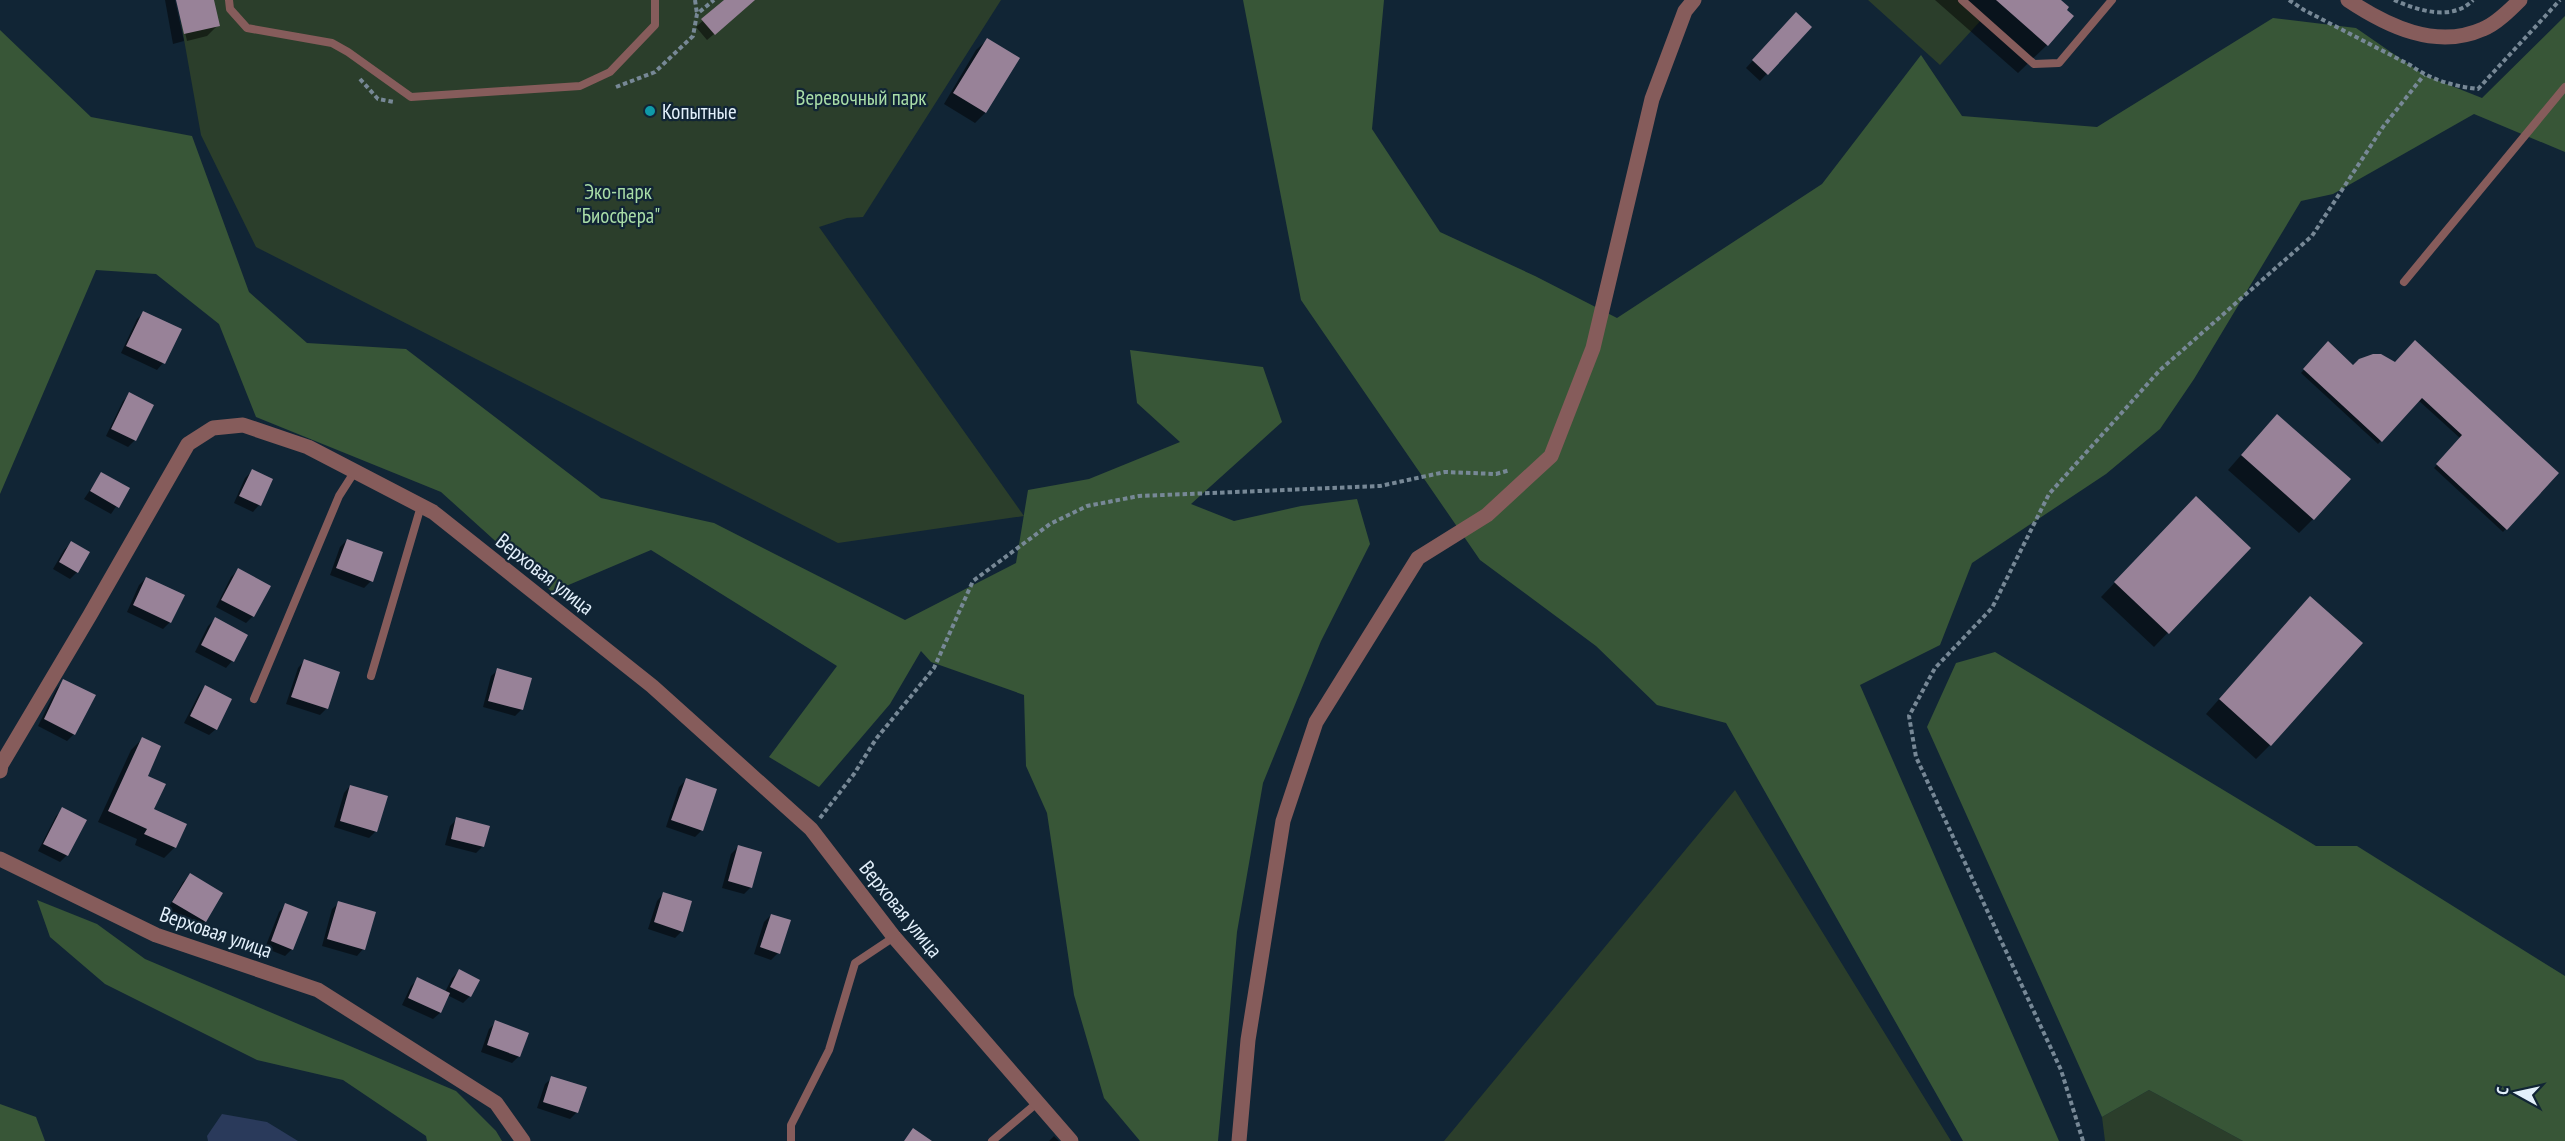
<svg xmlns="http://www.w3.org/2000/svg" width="2565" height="1141" font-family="'PT Sans Narrow',sans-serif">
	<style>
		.green { fill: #2b3e2b }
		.forest { fill: #385637 }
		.water { fill: #2a3a5b }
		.shadow { fill: #0007 }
		.building { fill: #988298 }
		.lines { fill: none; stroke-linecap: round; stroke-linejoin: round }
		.path { stroke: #778896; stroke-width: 4; stroke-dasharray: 4.5 3; stroke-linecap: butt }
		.lane { stroke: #865c5b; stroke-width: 8 }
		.street { stroke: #865c5b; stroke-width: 15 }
		.culture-dot { fill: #0f9aa8; stroke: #112535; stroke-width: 2 }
		.labels { text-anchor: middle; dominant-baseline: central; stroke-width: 4.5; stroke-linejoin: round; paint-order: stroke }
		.park-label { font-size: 21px; fill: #a9dda7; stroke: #112535 }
		.poi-label { font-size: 21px; fill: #e3f0fb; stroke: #112535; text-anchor: start }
		.street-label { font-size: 21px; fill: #e3f0fb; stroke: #112535 }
	</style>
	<rect width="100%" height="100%" fill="#112535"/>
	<!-- green -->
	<path class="green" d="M177,0H1001L863,217L847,218L819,227L1024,516L838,543L256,247L201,135Z
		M1868,0H1965L1984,17L1940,65Z
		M1735,790L1951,1141H1444Z
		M2149,1090L2243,1141H2105L2102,1117Z"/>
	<!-- forest -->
	<path class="forest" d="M1243,0H1384L1372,129L1440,232L1535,276L1617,318L1822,184L1921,55L1962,116L2097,127L2273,18L2356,28L2424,75L2482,98L2565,16V152L2474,114L2333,194L2301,201L2194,379L2160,429L2106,474L1972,563L1940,645L1860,685L2059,1141H1963L1726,723L1657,705L1596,646L1480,560L1301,300Z
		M0,30L91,117L192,136L249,292L307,343L406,349L601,498L714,523L905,620L1016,563L1028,490L1089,479L1180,442L1137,403L1130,350L1263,367L1282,422L1191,504L1234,521L1301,506L1357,499L1370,544L1321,641L1263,783L1237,932L1218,1141H1140L1104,1098L1074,995L1047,813L1026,766L1024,695L931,662L921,651L890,704L819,787L769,757L837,666L651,550L552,592L441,492L256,417L219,324L156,274L96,270L0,494Z
		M1995,652L2316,846H2357L2565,976V1141H2243L2149,1090L2102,1117L1927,727L1956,663Z
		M37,900L97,924L145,959L456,1091L496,1131L502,1141H427L426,1136L343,1080L257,1060L105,984L50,937Z
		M0,1104L36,1117L45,1141H0Z"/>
	<!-- water -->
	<path class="water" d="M222,1114L267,1122L298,1141H208L207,1136Z"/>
	<!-- shadow -->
	<path class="shadow" d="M165,0H175L184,41L173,44Z
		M178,0H212L218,25L207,36L187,41Z
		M726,0H754L707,40L696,27Z
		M1935,0H2059L2047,45L2018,73Z
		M1789,21L1810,27L1760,81L1746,68Z
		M987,40L1018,59L985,113L975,123L944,104L976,50Z
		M144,312L180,330L163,363L157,370L121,353L137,319Z
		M2328,344L2353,367L2360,361L2557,473L2503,532L2434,468L2461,439L2418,400L2378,444L2301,373Z
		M130,394L135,440L128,447L106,436L123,401Z
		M2263,430L2313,519L2299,533L2228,470Z
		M252,471L259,505L253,512L234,503L245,478Z
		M101,474L128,489L111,514L84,499Z
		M2182,512L2249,548L2154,647L2101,597Z
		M347,540L371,581L364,588L330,575L340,547Z
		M71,543L77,572L70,579L53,569L64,550Z
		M238,570L253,616L246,623L216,607L231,577Z
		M146,578L170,622L163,629L127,612L139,585Z
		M2296,612L2270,745L2256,759L2206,714Z
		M215,619L246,636L232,661L226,668L195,652L208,626Z
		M304,661L338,672L326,709L320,715L286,704L298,668Z
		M498,670L522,709L515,716L483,707L491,676Z
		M64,681L74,734L67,741L38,726L57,688Z
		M205,687L216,729L209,735L184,723L199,694Z
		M142,739L153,810L175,847L164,858L135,845L137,839L98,822L131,750Z
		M686,780L702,830L695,837L666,827L679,787Z
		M350,786L376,831L369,838L334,827L344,793Z
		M63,809L85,821L66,856L60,862L38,851L56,816Z
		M457,819L483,846L476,853L445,845L450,826Z
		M738,847L751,887L744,894L722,888L731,854Z
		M190,875L205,921L198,928L167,910L183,882Z
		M663,894L682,931L675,938L648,929L657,901Z
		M339,903L363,949L357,956L322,946L332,909Z
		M286,905L292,949L285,956L265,948L279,912Z
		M771,915L778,953L771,960L754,954L764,922Z
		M459,971L470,996L463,1003L447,995L440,1013L433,1019L402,1005L411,986L418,979L445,992L452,978Z
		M496,1022L519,1056L512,1063L481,1052L489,1029Z
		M552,1078L577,1112L570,1119L537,1108L545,1084Z
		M1054,1136L1059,1141H1049Z"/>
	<!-- building -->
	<path class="building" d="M176,0H214L220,26L184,34Z
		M724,0H755L715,35L701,19Z
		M1996,0H2061L2069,7L2067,10L2074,16L2048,46Z
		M1796,12L1812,27L1768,75L1752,60Z
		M987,38L1020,58L986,113L953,93Z
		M143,311L182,329L165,364L126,346Z
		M2415,340L2559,473L2507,530L2436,464L2462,435L2422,398L2382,442L2303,369L2328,341L2353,365L2359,359L2373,354H2381L2395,362Z
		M129,392L154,405L136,441L111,429Z
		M2277,414L2351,479L2314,520L2241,455Z
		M252,469L273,479L261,506L239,496Z
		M101,472L130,488L119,508L90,491Z
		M2196,496L2251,548L2169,634L2114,582Z
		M347,539L383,552L373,582L336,568Z
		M71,541L90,552L78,573L59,562Z
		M238,568L271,586L254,617L221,600Z
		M146,577L185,595L171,623L133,605Z
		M2310,596L2363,643L2271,746L2219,699Z
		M215,617L248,635L234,662L201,645Z
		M304,659L340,672L328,709L291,697Z
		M497,668L532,678L523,710L488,701Z
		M63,679L96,695L75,735L44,719Z
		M205,685L232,699L217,730L190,716Z
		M142,737L161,746L148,776L166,784L154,809L187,824L176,848L144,834L147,829L108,811Z
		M686,778L717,789L703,831L671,820Z
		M350,785L388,796L377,832L340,821Z
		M62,807L87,820L68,856L43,844Z
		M456,817L490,826L484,847L451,839Z
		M738,845L762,852L752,888L728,881Z
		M190,873L223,893L206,922L172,902Z
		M663,892L692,901L683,932L654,922Z
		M338,901L376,912L365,950L327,939Z
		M285,903L308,912L293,950L271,941Z
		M771,914L791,920L780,954L760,947Z
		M459,969L480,980L471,997L450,987Z
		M417,977L450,993L441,1013L408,998Z
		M495,1020L529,1033L520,1057L487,1045Z
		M551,1076L587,1087L578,1113L543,1102Z
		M913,1128L932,1141H904Z"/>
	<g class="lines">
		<!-- path -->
		<path class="path" d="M695,0L697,14
			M2289,0L2304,10L2410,65C2431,80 2453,86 2478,89L2560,0
			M2394,0C2417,10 2452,22 2473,0
			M360,79L378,99L394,102
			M616,87L655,72L693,36L697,14L714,0
			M820,818L854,774L876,739L934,668L973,581L1050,524L1087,506L1139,496L1380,486L1445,472L1496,474L1510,470
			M2083,1141L2061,1070L1916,757L1909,716L1935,668L1992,608L2049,494L2160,370L2312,236L2383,127L2424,75"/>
		<!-- lane -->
		<path class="lane" d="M229,0L230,9L247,28L332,43L348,52L411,97L580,86L610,72L655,25V0
			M1962,0L2034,64L2059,63L2112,0
			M2404,282L2565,87
			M371,676L421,506
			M254,699L339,496L355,471
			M791,1141V1125L829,1050L855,963L894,937
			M992,1141L1037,1103"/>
		<!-- street -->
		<path class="street" d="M2348,0C2387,26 2436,50 2483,29C2496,24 2510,10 2520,0
			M0,771L1,765L90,615L188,444L213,428L243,425L308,447L433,512L652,686L811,829L894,937L1071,1141
			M0,859L156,935L318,990L496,1103L523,1141
			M1239,1141L1248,1040L1283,821L1316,722L1418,558L1487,515L1551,456L1593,348L1652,99L1685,11L1694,0"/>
	</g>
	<!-- markers -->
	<circle class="culture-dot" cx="650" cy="111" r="6"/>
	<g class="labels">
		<!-- park labels -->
		<g class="park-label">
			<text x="861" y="97">Веревочный парк</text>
			<text x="618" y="191">Эко-парк<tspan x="618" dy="24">"Биосфера"</tspan></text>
		</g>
		<!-- poi labels -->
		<g class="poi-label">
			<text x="662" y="111">Копытные</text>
		</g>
		<!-- street labels -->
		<g class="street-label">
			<text transform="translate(545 574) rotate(38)">Верховая улица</text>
			<text transform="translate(901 909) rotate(51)">Верховая улица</text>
			<text transform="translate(216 932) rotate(19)">Верховая улица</text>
		</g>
	</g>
	<!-- north arrow -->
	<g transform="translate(2517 1093) rotate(278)" stroke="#112535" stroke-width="4.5" paint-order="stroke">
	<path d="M0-4.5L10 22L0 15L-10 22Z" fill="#e3f0fb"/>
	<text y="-9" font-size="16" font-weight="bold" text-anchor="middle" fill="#e3f0fb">С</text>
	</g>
</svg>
